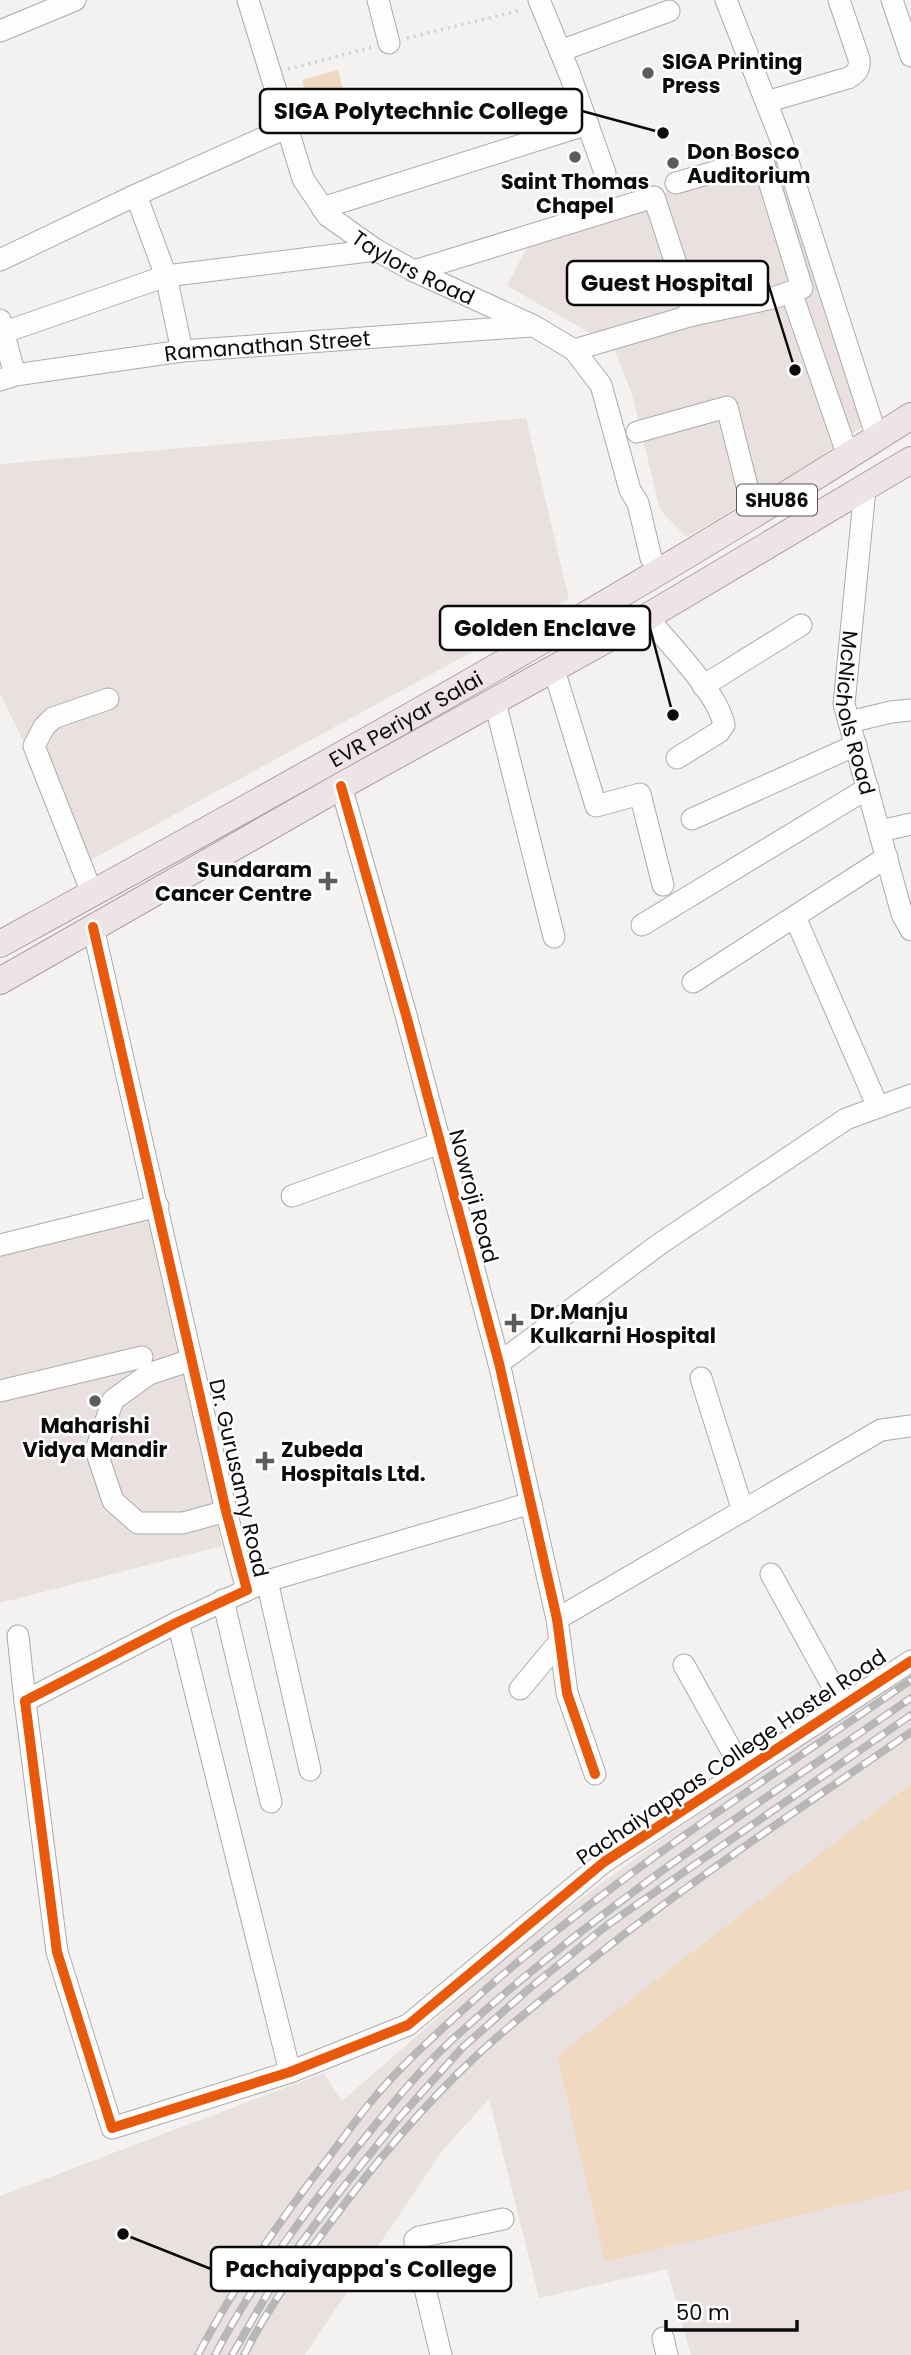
<svg xmlns="http://www.w3.org/2000/svg" width="911" height="2355" font-family="Poppins,sans-serif">
	<style>
		.built { fill: #e9e1e0 }
		.green { fill: #f0d9c0 }
		.lines { fill: none; stroke-linecap: round; stroke-linejoin: round }
		.minor-casing { stroke: #acabaa; stroke-width: 23 }
		.major-casing { stroke: #af9da0; stroke-width: 28 }
		.path { stroke: #d0d0d0; stroke-width: 3.5; stroke-dasharray: 2 5; stroke-linecap: butt }
		.minor { stroke: #fdfdfd; stroke-width: 21 }
		.major { stroke: #eee4e5; stroke-width: 26 }
		.rail-casing { stroke: #b8b7b7; stroke-width: 8 }
		.rail { stroke: #fff; stroke-width: 5; stroke-dasharray: 16; stroke-linecap: butt }
		.cycleway-casing { stroke: #fff; stroke-width: 15 }
		.cycleway { stroke: #e8590c; stroke-width: 10 }
		.poi-dot { fill: #5d5c5c; stroke: #fff; stroke-width: 2.5 }
		.labels { text-anchor: middle; dominant-baseline: central; stroke-width: 5; stroke-linejoin: round; paint-order: stroke }
		.shield { fill: #fff; stroke: #555454; stroke-width: 2 }
		.shield-label { font-size: 19px; font-weight: bold; fill: #0c0b0b }
		.poi-label { font-size: 21px; font-weight: bold; fill: #0c0b0b; stroke: #fff; text-anchor: start }
		.street-label { font-size: 21px; fill: #0c0b0b; stroke: #fff }
		.leader { fill: none; stroke: #0c0b0b; stroke-width: 2.5 }
		.callout-dot { fill: #0c0b0b; stroke: #fff; stroke-width: 2.5 }
		.callout { fill: #fff; stroke: #0c0b0b; stroke-width: 2.5 }
		.callout-label { font-size: 23px; text-anchor: middle; font-weight: bold; fill: #0c0b0b }
	</style>
	<rect width="100%" height="100%" fill="#f4f2f1"/>
	<!-- built -->
	<path class="built" d="M773,152L819,280L866,424L794,475L686,537L660,510L632,394L613,346L507,286L532,237L605,215Z
		M526,418L569,599L82,865L0,693V464Z
		M149,1214L222,1546L0,1603V1256Z
		M911,1669V2355H691L667,2269L539,2298L489,2099L442,2151L305,2355H0V2196L324,2073L342,2101L533,1934L655,1844Z"/>
	<!-- green -->
	<path class="green" d="M338,70L352,125L316,134L302,80Z
		M911,1784V2189L605,2262L557,2056Z"/>
	<g class="lines">
		<defs>
			<g id="minor">
				<path id="s1" d="M248,0L303,179L328,216L376,250L414,271L534,326L574,350L601,385L630,490L638,503L651,558L655,564L669,567"/>
				<path d="M378,0L389,43"/>
				<path d="M539,0L570,75L605,173"/>
				<path d="M726,0L781,140L877,438"/>
				<path d="M892,0L911,56"/>
				<path d="M0,31L75,0"/>
				<path d="M560,51L669,11"/>
				<path d="M766,102L848,78C857,73 860,69 859,59L839,0"/>
				<path d="M136,195L166,276L182,351"/>
				<path d="M322,208L588,124"/>
				<path d="M0,260L136,195L288,127"/>
				<path d="M414,271L654,197L693,315"/>
				<path d="M795,303L848,456"/>
				<path d="M0,320L15,375"/>
				<path d="M5,332L166,276L376,250"/>
				<path d="M574,350L693,315L773,298L802,288L762,158L676,183"/>
				<path id="s2" d="M0,380L15,375L182,351L532,326"/>
				<path d="M637,432L727,407L754,514"/>
				<path id="s3" d="M865,489L844,704L902,914L911,930"/>
				<path d="M647,617C669,644 718,693 724,725L719,732L677,758"/>
				<path d="M554,670L596,806L640,794L663,885"/>
				<path d="M703,686L801,625"/>
				<path d="M495,702L554,937"/>
				<path d="M849,722L891,712L911,710"/>
				<path d="M341,786L406,1015L499,1363L557,1619L567,1693L595,1774"/>
				<path d="M692,819L856,745"/>
				<path d="M880,831L911,824"/>
				<path d="M92,893L34,746L44,727L53,718L108,699"/>
				<path d="M795,917L878,1107"/>
				<path d="M642,925L868,788"/>
				<path d="M93,927L226,1511L247,1590L178,1622L25,1701L57,1952L112,2128L290,2072L408,2025L604,1862L911,1661"/>
				<path d="M693,982L887,857"/>
				<path d="M292,1196L440,1143"/>
				<path d="M0,1245L158,1206"/>
				<path d="M191,1360L149,1374L113,1400L96,1450L113,1501L138,1523H183L226,1511"/>
				<path d="M499,1363L661,1243L846,1119L911,1095"/>
				<path d="M701,1378L743,1511"/>
				<path d="M0,1391L142,1357"/>
				<path d="M771,1574L843,1705"/>
				<path d="M267,1581L310,1770"/>
				<path d="M247,1590L267,1581L531,1503"/>
				<path d="M223,1600L271,1802"/>
				<path d="M557,1619L881,1430L911,1426"/>
				<path d="M178,1622L290,2072"/>
				<path d="M18,1636L25,1701"/>
				<path d="M684,1665L743,1771"/>
				<path d="M520,1689L560,1641"/>
				<path d="M663,2338L667,2355"/>
				<path d="M441,2355L415,2247V2240L419,2237L503,2219"/>
			</g>
			<g id="major">
				<path id="s4" d="M0,944C308,775 615,606 911,416"/>
				<path d="M0,981L341,786L647,617L911,460"/>
			</g>
		</defs>
		<!-- minor casing -->
		<use href="#minor" class="minor-casing"/>
		<!-- major casing -->
		<use href="#major" class="major-casing"/>
		<!-- path -->
		<path class="path" d="M407,38L522,10
			M288,69L373,47"/>
		<!-- minor -->
		<use href="#minor" class="minor"/>
		<!-- major -->
		<use href="#major" class="major"/>
		<defs>
			<path id="rail" d="M198,2355C235,2284 280,2220 329,2157C344,2137 358,2117 374,2098C404,2062 441,2030 476,1998C610,1879 763,1782 911,1680
				M215,2355C254,2281 303,2214 355,2150C386,2112 417,2072 453,2039C594,1910 754,1806 911,1698
				M232,2355L283,2267L341,2190L399,2118L462,2048L530,1988L606,1926L911,1715
				M244,2355C268,2308 299,2264 331,2222C374,2164 421,2108 474,2058C506,2028 541,2000 575,1973C682,1886 798,1810 911,1732"/>
		</defs>
		<!-- rail casing -->
		<use href="#rail" class="rail-casing"/>
		<!-- rail -->
		<use href="#rail" class="rail"/>
		<defs>
			<path id="cycleway" d="M341,786L406,1015L499,1363L557,1619L567,1693L595,1774
				M93,927L226,1511L247,1590L178,1622L25,1701L57,1952L112,2128L290,2072L408,2025L604,1862L911,1661"/>
		</defs>
		<!-- cycleway casing -->
		<use href="#cycleway" class="cycleway-casing"/>
		<!-- cycleway -->
		<use href="#cycleway" class="cycleway"/>
	</g>
	<!-- markers -->
	<g class="poi-dot">
		<circle cx="648" cy="73" r="7"/>
		<circle cx="575" cy="157" r="7"/>
		<circle cx="673" cy="163" r="7"/>
		<path d="M324.5 870.5h7v7h7v7h-7v7h-7v-7h-7v-7h7z"/>
		<path d="M510.5 1312.5h7v7h7v7h-7v7h-7v-7h-7v-7h7z"/>
		<circle cx="95" cy="1401" r="7"/>
		<path d="M261.5 1450.5h7v7h7v7h-7v7h-7v-7h-7v-7h7z"/>
	</g>
	<g class="labels">
		<!-- shield labels -->
		<rect class="shield" x="737" y="484.5" width="80" height="31" rx="5"/>
		<g class="shield-label">
			<text x="777" y="500">SHU86</text>
		</g>
		<!-- poi labels -->
		<g class="poi-label">
			<text x="662" y="61">SIGA Printing<tspan x="662" dy="24">Press</tspan></text>
			<text x="687" y="151">Don Bosco<tspan x="687" dy="24">Auditorium</tspan></text>
			<text x="575" y="181" text-anchor="middle">Saint Thomas<tspan x="575" dy="24">Chapel</tspan></text>
			<text x="312" y="869" text-anchor="end">Sundaram<tspan x="312" dy="24">Cancer Centre</tspan></text>
			<text x="530" y="1311">Dr.Manju<tspan x="530" dy="24">Kulkarni Hospital</tspan></text>
			<text x="95" y="1425" text-anchor="middle">Maharishi<tspan x="95" dy="24">Vidya Mandir</tspan></text>
			<text x="281" y="1449">Zubeda<tspan x="281" dy="24">Hospitals Ltd.</tspan></text>
		</g>
		<!-- street labels -->
		<g class="street-label">
			<text stroke="none"><textPath href="#s1" startOffset="332">Taylors Road</textPath></text>
			<text stroke="none"><textPath href="#s2" startOffset="270">Ramanathan Street</textPath></text>
			<text stroke="none"><textPath href="#s3" startOffset="226">McNichols Road</textPath></text>
			<text stroke="none"><textPath href="#s4" startOffset="464">EVR Periyar Salai</textPath></text>
			<text transform="translate(474 1196) rotate(75)">Nowroji Road</text>
			<text transform="translate(239 1478) rotate(77)">Dr. Gurusamy Road</text>
			<text transform="translate(731 1757) rotate(-34)">Pachaiyappas College Hostel Road</text>
		</g>
	</g>
	<!-- callouts -->
	<path class="leader" d="M663 133L582 111M795 370L768 283M673 715L650 628M123 2234L211 2269"/>
	<g class="callout-dot">
		<circle cx="663" cy="133" r="7"/>
		<circle cx="795" cy="370" r="7"/>
		<circle cx="673" cy="715" r="7"/>
		<circle cx="123" cy="2234" r="7"/>
	</g>
	<g class="callout">
		<rect x="260" y="89" width="322" height="44" rx="7"/>
		<rect x="567" y="261" width="201" height="44" rx="7"/>
		<rect x="440" y="606" width="210" height="44" rx="7"/>
		<rect x="211" y="2247" width="300" height="44" rx="7"/>
	</g>
	<g class="callout-label">
		<text x="421" y="119">SIGA Polytechnic College</text>
		<text x="667" y="291">Guest Hospital</text>
		<text x="545" y="636">Golden Enclave</text>
		<text x="361" y="2277">Pachaiyappa's College</text>
	</g>
	<!-- scale -->
	<path d="M666 2320v10h131v-10" fill="none" stroke="#0c0b0b" stroke-width="3.5"/>
	<text x="676" y="2320" font-size="21" fill="#0c0b0b" stroke="#ffffff" stroke-width="5" paint-order="stroke">50 m</text>
</svg>
